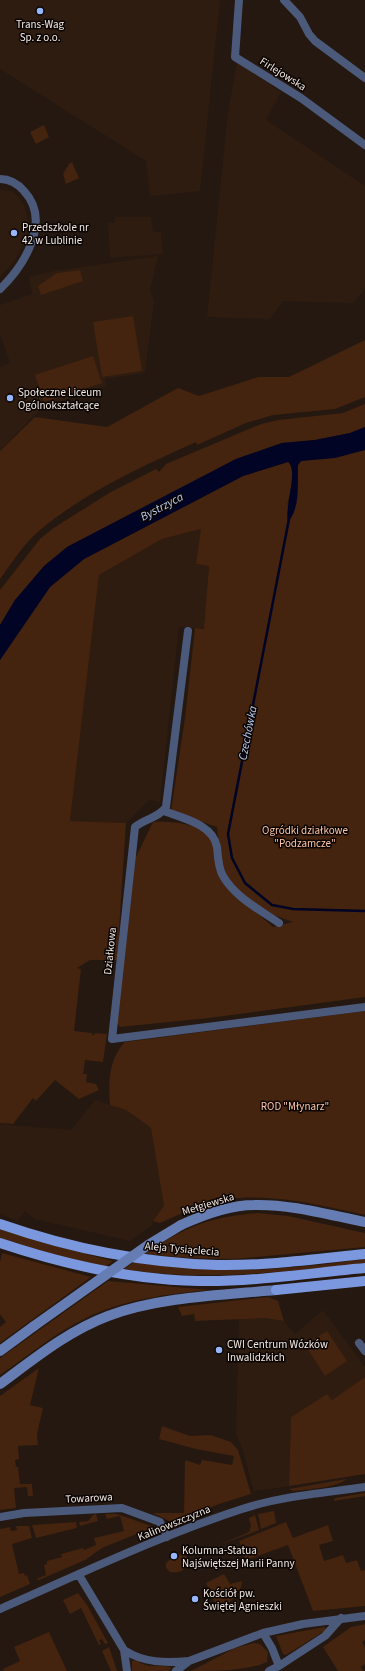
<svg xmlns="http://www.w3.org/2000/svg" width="365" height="1671" font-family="'Source Sans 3',sans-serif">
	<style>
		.built { fill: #2f1c10 }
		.green { fill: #44230f }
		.water { fill: #010424 }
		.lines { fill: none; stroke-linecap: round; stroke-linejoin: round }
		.stream { stroke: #010424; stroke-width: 2.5 }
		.minor { stroke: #4b5a7b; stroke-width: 8 }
		.secondary { stroke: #667db3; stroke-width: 10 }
		.primary { stroke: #7b98de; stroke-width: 10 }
		.secondary-bridge { stroke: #667db3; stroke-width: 10 }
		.poi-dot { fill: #98b6fd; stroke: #0a0503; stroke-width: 1.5 }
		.labels { text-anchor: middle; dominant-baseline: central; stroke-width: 3; stroke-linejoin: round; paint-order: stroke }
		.poi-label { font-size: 11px; fill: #f4eae5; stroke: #0a0503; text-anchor: start }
		.street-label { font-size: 11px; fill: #f4eae5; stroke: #0a0503 }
		.park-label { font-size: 11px; fill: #fec5a5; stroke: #0a0503 }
		.water-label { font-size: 12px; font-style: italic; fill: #bccef5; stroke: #0a0503 }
	</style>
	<rect width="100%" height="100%" fill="#251810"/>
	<!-- built -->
	<path class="built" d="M0,0H220L200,191L150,196L146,161L0,69Z
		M237,62L281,92L266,120L365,186V288L354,303L283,301L270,319L207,317L228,113Z
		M0,190L12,191L18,197L24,205L29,224L25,242L15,260L0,277Z
		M115,217H151L153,232H161L163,254L110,258L108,223H115Z
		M158,256L150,290L154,301L145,373L105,379L106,386L43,407L0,450V367L10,363L0,334V305L32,294L29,277L54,271Z
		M202,529L196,564L209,566L205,629L179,627L160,802L149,800L126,823L70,821L99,575L162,539Z
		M95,1100L126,1110L151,1128L164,1206L151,1226L130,1241L35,1219L25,1211L17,1221L0,1213V1124L71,1130Z
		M323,1310L365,1367V1377L332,1400L327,1394L291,1417L289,1486L254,1491L242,1448L236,1434L239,1318H265L284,1321L295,1334Z"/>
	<!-- green -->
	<path class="green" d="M44,125L49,137L36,144L30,132Z
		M72,162L79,178L66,184L63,174L69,164Z
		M80,270L83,281L41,295L38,286L57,273Z
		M133,316L142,371L102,377L93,322Z
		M365,340V397L335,409L273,415L246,423L197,445L196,442C141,467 85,492 39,531C23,544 12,563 0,579V451L35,417L107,427L178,388L199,396L258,377H289Z
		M93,356L102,383L44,402L35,375Z
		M365,404V427L350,433L315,440L282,443L236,459L67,547L15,600L0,625V590L40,539L52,529L109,493L156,469L159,472L166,464L261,424L278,420L343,413Z
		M365,450V997L209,1018L120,1027L117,1023L135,859L153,822C172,821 195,823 211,836L227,887L273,927L293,922L265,912L239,893L222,868L217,827L171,811L185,718L195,628L204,629L209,566L196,564L201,529L162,539L99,575L70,821L126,823L117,960H90L77,968L81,969L74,1031L92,1033V1035H94L95,1033L107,1034L103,1062L85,1060L83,1074H87L86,1082L96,1084L99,1090L79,1099L55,1080L36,1101L33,1098L13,1124L0,1123V660L50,587L84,559L243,476L288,462C297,469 289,497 287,506L298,483V465L301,461Z
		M365,1011V1215C313,1204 255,1188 202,1205C188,1210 174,1217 160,1223L153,1221L164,1206L151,1128L126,1110L110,1105C108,1083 109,1058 125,1042Z
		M258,1213L288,1216L365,1233V1247L234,1259L191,1258L144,1254C185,1227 208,1217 258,1213Z
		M0,1229L51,1245L113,1261L105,1267L47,1253L0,1238Z
		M2,1253L91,1277L0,1343V1327L6,1322L0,1314V1262Z
		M365,1259V1263C284,1272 205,1282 124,1269L134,1262C164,1266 195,1270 225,1270C272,1271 319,1265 365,1259Z
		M108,1281L210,1290C168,1294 125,1299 86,1318C55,1333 28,1356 0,1375V1358Z
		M268,1297L278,1301L284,1321L265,1318L195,1321L194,1314L182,1316L178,1307Z
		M327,1331L347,1361L325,1376L305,1345Z
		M39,1368L30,1405L43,1408L37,1434L38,1445L18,1446L19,1459L15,1460L16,1467H18L20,1484H32L33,1496H28L27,1487L14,1488L16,1508L0,1510V1396Z
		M365,1377V1474L289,1486L291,1417L327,1394L332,1400Z
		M162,1426L190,1436L211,1435L231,1442L238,1450L251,1494L219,1504L173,1523L153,1513H184L185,1460L200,1465L202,1460L232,1465L234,1456L196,1449L159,1439Z
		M346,1479C341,1487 304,1490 293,1491L289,1489Z
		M365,1493V1496L334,1501L335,1498Z
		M274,1511L276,1523L261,1529L258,1514Z
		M96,1514L98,1521L80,1526L79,1522L88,1521L93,1515Z
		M105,1514H117L154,1527L102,1548L85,1560L39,1580L36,1579L46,1575L44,1565L47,1564V1561L62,1557L61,1554L83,1548L84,1550L96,1545L94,1538L124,1531L120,1516L107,1519Z
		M255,1515L259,1530L217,1546L249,1532L251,1526L249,1518Z
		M76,1522L77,1528L36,1538L32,1525Z
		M286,1522L293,1538L328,1525L333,1541L319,1545L324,1561L343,1555L346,1563L357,1560L361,1571L365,1570V1606L313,1611L288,1545L246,1560L239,1541Z
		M16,1526H29L32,1538L12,1544L19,1574L24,1573L25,1576L27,1575L30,1584L0,1597V1529L10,1527L11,1531L17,1530Z
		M176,1554C198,1553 189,1575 170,1572L166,1568V1563Z
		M224,1574L230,1584L242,1581C243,1592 226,1605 219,1612L206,1583Z
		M78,1593L87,1605L108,1643L105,1644L102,1639L99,1640L101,1644L99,1645L81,1608L70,1614L63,1600Z
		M365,1624V1640L362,1642L365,1647V1664L361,1667L363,1671H338L323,1647L351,1627Z
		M325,1627L326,1630L286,1655L283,1654L276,1636Z
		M49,1632L67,1671H4L3,1669L20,1661L14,1647Z
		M254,1643L260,1644L268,1652L267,1662C247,1671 215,1671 191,1671L235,1648Z
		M109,1647L117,1671H111L102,1651Z
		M136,1660C150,1671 160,1662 172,1668L168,1671H132V1661Z"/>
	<!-- water -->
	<path class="water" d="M365,427V450L335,458L301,461L298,465C297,483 301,507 288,522C284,508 299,469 288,462L243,476L84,559L50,587L0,660V625L15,600L44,566L67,547L236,459L282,443L315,440L350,433Z"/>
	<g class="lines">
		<!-- stream -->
		<path class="stream" d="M289,519L228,834L232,858L245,883L272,905L293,909L365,911"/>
		<!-- minor -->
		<path class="minor" d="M239,0L235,57L301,98L365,145
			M284,0L300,17L309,34L315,41L365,78
			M0,179C10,179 18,184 24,191C52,221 24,266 0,289
			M188,631L166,807C160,817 144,819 135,827L112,1039L365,1007
			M164,811C182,818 213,824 217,847C218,856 218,868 223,876C235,897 260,910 279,923
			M359,1343L365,1351
			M0,1517L24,1513L122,1508L160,1522L167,1537
			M79,1575L124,1650L127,1671
			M0,1609C80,1574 159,1536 242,1509C281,1496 325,1493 365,1487
			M263,1633L272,1648L279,1666L269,1671
			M124,1650C144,1663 165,1663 189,1661
			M279,1666L325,1636L341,1618
			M176,1671L189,1661L263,1633L303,1624L365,1616"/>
		<!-- secondary -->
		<path class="secondary" d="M181,1225C203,1215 229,1205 254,1205C291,1204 329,1215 365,1222
			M0,1351L34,1326
			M0,1384C34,1359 68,1331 108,1316C158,1297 223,1295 276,1290"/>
		<!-- primary -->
		<path class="primary" d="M0,1224C69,1248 143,1263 217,1265C266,1266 316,1259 365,1254
			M0,1243C63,1264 132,1280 199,1281C254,1282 310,1273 365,1268
			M276,1290L365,1281"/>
		<!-- secondary-bridge -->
		<path class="secondary-bridge" d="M34,1326L148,1245L181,1225"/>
	</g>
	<!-- markers -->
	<g class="poi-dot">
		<circle cx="40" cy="11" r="4"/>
		<circle cx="14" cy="233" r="4"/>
		<circle cx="10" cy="398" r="4"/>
		<circle cx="219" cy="1350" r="4"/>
		<circle cx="174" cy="1556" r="4"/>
		<circle cx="195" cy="1599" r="4"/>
	</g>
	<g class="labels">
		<!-- poi labels -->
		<g class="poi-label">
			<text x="40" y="24" text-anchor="middle">Trans-Wag<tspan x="40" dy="13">Sp. z o.o.</tspan></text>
			<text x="22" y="227">Przedszkole nr<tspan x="22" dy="13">42 w Lublinie</tspan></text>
			<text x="18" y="392">Społeczne Liceum<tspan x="18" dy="13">Ogólnokształcące</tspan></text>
			<text x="227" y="1344">CWI Centrum Wózków<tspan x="227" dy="13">Inwalidzkich</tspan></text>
			<text x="182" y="1550">Kolumna-Statua<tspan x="182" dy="13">Najświętszej Marii Panny</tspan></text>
			<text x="203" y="1593">Kościół pw.<tspan x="203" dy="13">Świętej Agnieszki</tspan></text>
		</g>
		<!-- street labels -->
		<g class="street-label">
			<text transform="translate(283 74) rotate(32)">Firlejowska</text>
			<text transform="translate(110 951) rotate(-84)">Działkowa</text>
			<text transform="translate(208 1204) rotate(-17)">Mełgiewska</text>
			<text transform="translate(182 1249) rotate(5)">Aleja Tysiąclecia</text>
			<text transform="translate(89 1498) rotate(-3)">Towarowa</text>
			<text transform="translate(174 1523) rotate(-22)">Kalinowszczyzna</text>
		</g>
		<!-- park labels -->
		<g class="park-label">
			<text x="305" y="830">Ogródki działkowe<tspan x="305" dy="13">"Podzamcze"</tspan></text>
			<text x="295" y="1106">ROD "Młynarz"</text>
		</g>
		<!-- water labels -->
		<g class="water-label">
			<text transform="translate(162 507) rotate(-28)">Bystrzyca</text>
			<text transform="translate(248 733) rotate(-79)">Czechówka</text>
		</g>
	</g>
</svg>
